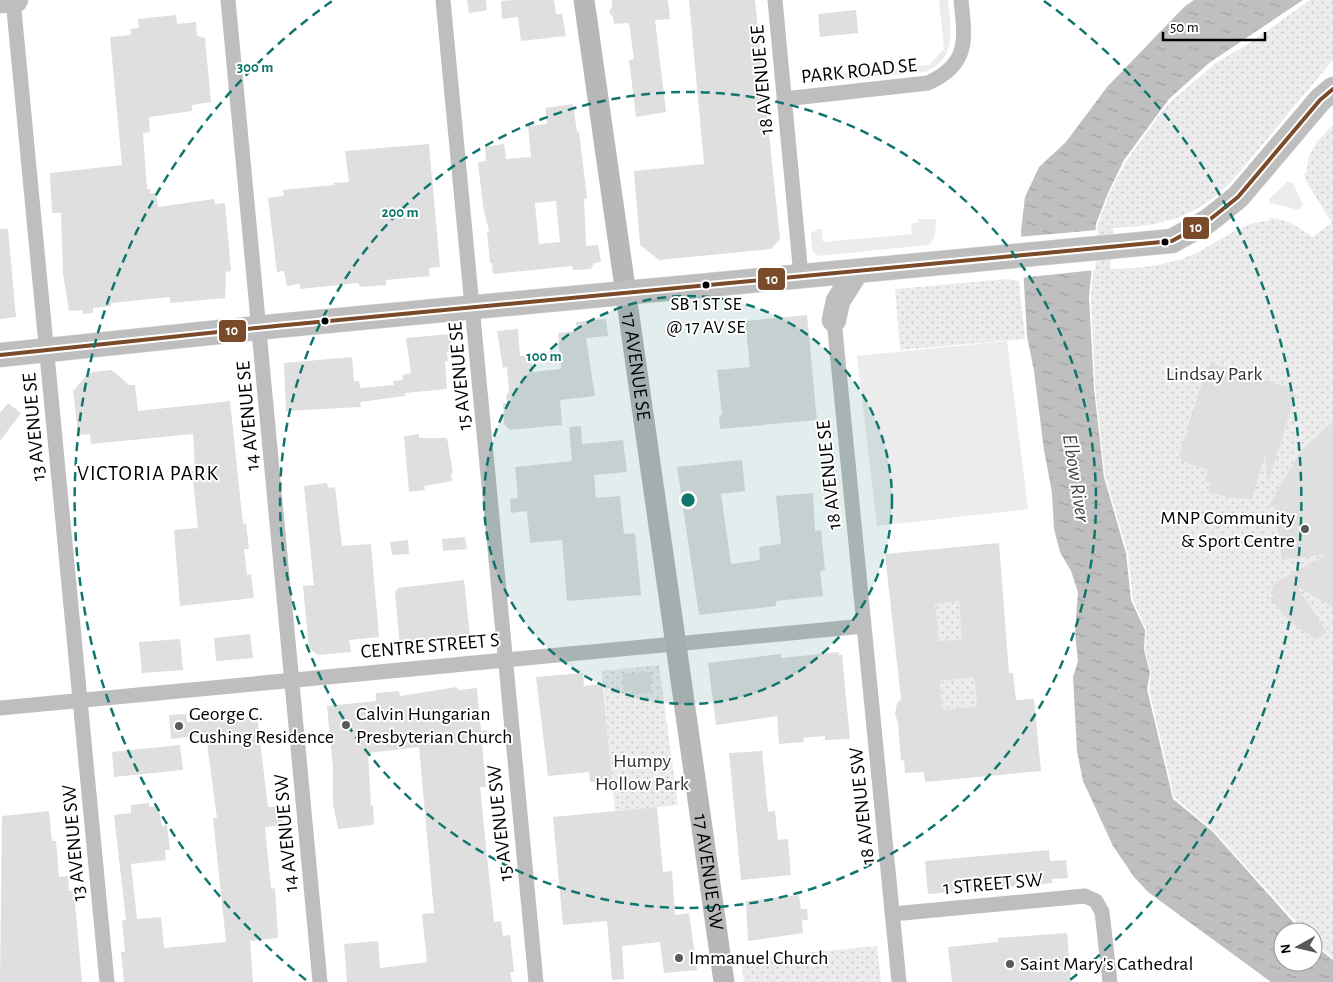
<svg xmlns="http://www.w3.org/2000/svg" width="1333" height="982" font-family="'Alegreya Sans',sans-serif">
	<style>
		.grass { fill: #ececec }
		.park { fill: url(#park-dots) }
		.water { fill: url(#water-ripples) }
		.pier { fill: #fff }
		.building { fill: #dfdfdf; fill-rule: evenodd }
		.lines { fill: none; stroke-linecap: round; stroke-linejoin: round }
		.primary-casing { stroke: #dbdbdb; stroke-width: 25 }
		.minor { stroke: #bebebe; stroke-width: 15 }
		.secondary { stroke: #b8b8b8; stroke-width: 21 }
		.primary { stroke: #bebebe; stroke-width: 24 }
		.bus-1-casing { stroke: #fff; stroke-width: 8 }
		.bus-1 { stroke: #7a4b2a; stroke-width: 4 }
		.ring { fill: none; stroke: #0f766e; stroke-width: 2.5; stroke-dasharray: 9 6 }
		.bus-dot { fill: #000; stroke: #fff; stroke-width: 2 }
		.poi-dot { fill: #595959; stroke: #fff; stroke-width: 2 }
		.labels { text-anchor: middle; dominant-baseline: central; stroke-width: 4; stroke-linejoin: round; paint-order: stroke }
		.bus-label { font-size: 19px; fill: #000; stroke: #fff }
		.street-label { font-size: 20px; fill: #000; stroke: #fff }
		.park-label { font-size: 20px; fill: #333; stroke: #fff }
		.poi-label { font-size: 20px; fill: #000; stroke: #fff; text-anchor: start }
		.neighbourhood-label { font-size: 21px; letter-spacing: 1px; fill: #000; stroke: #fff }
		.water-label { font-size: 21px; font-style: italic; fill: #444; stroke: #fff }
		.centre { fill: #0f766e; stroke: #fff; stroke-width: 2.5 }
		.ring-label { font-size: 15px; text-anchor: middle; font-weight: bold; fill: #0f766e; stroke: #fff; stroke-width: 4; stroke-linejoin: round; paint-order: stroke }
		.line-badge { stroke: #fff; stroke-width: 2 }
		.badge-label { font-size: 14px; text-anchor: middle; font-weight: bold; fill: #fff }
	</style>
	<defs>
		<pattern id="park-dots" width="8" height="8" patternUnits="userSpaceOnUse" patternTransform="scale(1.25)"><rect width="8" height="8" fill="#ececec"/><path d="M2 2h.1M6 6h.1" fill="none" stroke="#c9c9c9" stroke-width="1.8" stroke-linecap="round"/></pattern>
		<pattern id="water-ripples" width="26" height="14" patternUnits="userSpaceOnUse" patternTransform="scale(1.25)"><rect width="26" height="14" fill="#bfbfbf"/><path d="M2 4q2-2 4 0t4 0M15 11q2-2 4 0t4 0" fill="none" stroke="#a2a2a2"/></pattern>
	</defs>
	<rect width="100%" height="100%" fill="#fff"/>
	<!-- grass -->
	<path class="grass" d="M939,0H948C951,28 958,60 924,72L825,82L824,75L929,65L944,49Z
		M1287,182H1292L1303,205L1299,210L1270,203L1269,199Z
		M918,219H936C936,228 936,240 928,245L818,256L812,251L811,232L816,231V229H822L823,242L912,234L911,223H918Z
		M1007,341L1028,509L877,526L857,356Z"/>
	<!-- park -->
	<path class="park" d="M1310,0H1333V60L1232,181C1196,218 1163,226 1113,228L1110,269C1138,269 1173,265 1198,252C1221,241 1242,221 1269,221V218C1287,219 1299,227 1312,237L1332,223L1306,181L1304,174L1307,172C1307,151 1318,140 1333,125V958L1315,943L1313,932H1305L1214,831L1174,797L1149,689L1151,673L1145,650L1146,629L1133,600L1128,553L1105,476L1095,387L1091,295L1098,224L1109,194L1126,161L1166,106L1217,62L1250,43Z
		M1008,279L1019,281L1025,339L900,350L895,289Z
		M959,601L963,639L939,641L935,604Z
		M659,665L678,805L615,811L602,671Z
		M974,677L977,706L943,710L940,681Z
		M877,946L881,982H744L741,959Z"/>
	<!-- water -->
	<path class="water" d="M1194,0H1303L1209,63L1169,99L1124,160L1108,193L1096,224L1089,297L1094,389L1104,477L1126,553L1131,600L1145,630L1144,650L1150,673L1147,689L1173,799L1212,831L1302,932H1283V962H1313V944L1333,960V982H1271L1148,892L1134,877L1113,846L1083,781L1077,751L1073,677L1078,661L1075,632L1078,592L1071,571L1060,552L1054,529L1052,493L1044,450L1034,371L1027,336L1021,231L1025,197L1039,167L1066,142L1107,87L1184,7Z"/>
	<!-- pier -->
	<path class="pier" d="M1098,230L1095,270L1020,278L1018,237Z"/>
	<!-- building -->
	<path class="building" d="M467,0H486L487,10L469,13Z
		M513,0H554L556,14H562L566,36L521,41L518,17L502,19L501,1Z
		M612,0H668L670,19L655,20L666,112L636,117L629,60L634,59L629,23L614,24L613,17L609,12L612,6Z
		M689,0H755L780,239L771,249L659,260L640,245L634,171L704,164Z
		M856,10L858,33L820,37L818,14Z
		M176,15L177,24L196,22L197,36L205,38L211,102L192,105V111L149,117L150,132L143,133L147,189H150V193H156L158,207L214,199L215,204L225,203L231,271L226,272L225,298L170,303V297L111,303V306L93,308V313L83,314L82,310L69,311L63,274L61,213H52L50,173L122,165L110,37L131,35L130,29L139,28L138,19Z
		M573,104L577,132L579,131L587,198L584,199L586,246L598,245L601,262L594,263L591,269L576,270H573L572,266L493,274L492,263H490L487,232L489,231L483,206L478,162L486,161L485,147L504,144L506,159L531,157L528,126L547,124L545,108ZM556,201L560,242L539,244L535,203Z
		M429,144L440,267L429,268L430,276L386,280V285L360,287L358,283L300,289V284L287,286L284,271L277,272L268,198L284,196L283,190L334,185V183L349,182L345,151Z
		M0,229H8L16,317L0,319Z
		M807,315L817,420L720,429L719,415H722L717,370L750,367L745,321Z
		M606,319L608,336L586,338L595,396L560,400L562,425L510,430L504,424L503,403H507L506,396L509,391L507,367L503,368L497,331L518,329L520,356L531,355L533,372L561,369L558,333L577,331L576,322Z
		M450,334L452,352H447L448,361L445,362L447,389L405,393V396L360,402L361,407L286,411L284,363L352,357L354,381H359L360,388L394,385L393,381L403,380L402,375L411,373L406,338Z
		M1211,363L1293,389L1291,393L1296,394L1268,482L1265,455L1252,499L1229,497L1208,492L1211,484L1205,481L1208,470L1181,461L1182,457L1179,456L1207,367H1210Z
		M112,370L129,385H135L138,411L230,401L243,524L246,523L249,549H244L247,575L251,574L254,598L180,606L174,530L198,528L192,471H195L193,434L91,444L90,434L78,435L73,391L87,375L93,372Z
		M8,403L21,413L0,441V413Z
		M1333,421V607L1296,586L1327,632L1316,639L1290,622L1270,598L1273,596L1272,587L1276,582L1328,554L1282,560L1274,506L1268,507L1300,452Z
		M581,426L582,444L623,440L627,472L594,475L596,498L620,496L624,534L635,533L641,595L567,601L562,540L530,543L527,511L511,513L510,499L518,498L515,467L572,461L569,427Z
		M419,434V438H447L453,473H451L452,481L424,486L425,490L409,492L404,436Z
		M742,460L745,491L721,494L731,564L760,560L759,547L781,544L776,496L813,493L815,531L821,530L825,570L820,571L823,596L776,601V606L699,615L677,467Z
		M327,483L328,488L335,487L342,546L371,544L379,637L349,640L351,652L318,655L309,648L303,586L314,585L304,486Z
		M465,537L467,549L443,551L442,539Z
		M408,540L409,554L392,555L390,542Z
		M999,543L1009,673H1013L1016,700L1034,699L1041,771L925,782L924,772L905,773L904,760L901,761L898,723L895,714L897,703L901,699L885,554ZM959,601L962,639L939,641L935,604ZM974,677L977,706L943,710L940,681Z
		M464,580L470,636L413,642L410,646H400L395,593L398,588Z
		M250,634L253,658L216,661L214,638Z
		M180,639L183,670L142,673L139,642Z
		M839,652V655H842L850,739L825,740V736L803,738L804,742L779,744L777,716L716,725L708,663L772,655L781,654V658Z
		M652,672L651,693L633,695V691L624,692L622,674Z
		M583,673L584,686L598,684L603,688L612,779L590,782L589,772L548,776L536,677Z
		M457,687L458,690L477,688L481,731L487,730L488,742L482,743L486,787H480L486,847L494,922L501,921L503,936L510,935L514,972H510L512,982H347L344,944L378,941L380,968L427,962L422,914L434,913L419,747L368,753L371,806H373L374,823L373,825L338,829L333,804V768L327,706L376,701V693L399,691L400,696Z
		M186,714L187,722L257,716L268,807L281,806L283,825L265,827L271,889L275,888L278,938L250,941L253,982H124L121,952H125L122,920H126L114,815L131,813V805L149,803V807L158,806L162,826L167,825L170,850H165L166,860L131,864L137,919L161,917L164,948L226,942L213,818H217L206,735L171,739L169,715Z
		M180,745L183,770L114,777L112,752Z
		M762,751L768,812L775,811L778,840L788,839L791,875L741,880L729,753Z
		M657,807L663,872L672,871L675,915L689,913L697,970L664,973L660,942L622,946L624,979L612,980L607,921L563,925L553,817Z
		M49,811L52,841H56L59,877L68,876L69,891H74L82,982H0L2,816Z
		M1049,850L1050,861L1066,860L1068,878L1052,879V883L928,894L925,861Z
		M799,895L801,909H807L808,920H802L803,933L748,941L746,901Z
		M1067,933L1071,982H952L948,947L998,942V938Z"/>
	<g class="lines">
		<defs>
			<path id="primary" d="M0,1L16,0
				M834,320L838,301L857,271
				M0,355L276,326L1172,241L1208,221L1238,197L1320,100L1333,89"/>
		</defs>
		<!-- primary casing -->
		<use href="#primary" class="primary-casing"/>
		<!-- minor -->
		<path class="minor" d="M13,0L107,982
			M228,0L320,982
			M443,0C475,327 504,655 536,982
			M775,0L801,276
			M784,99L928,83C970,64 965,39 961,0
			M834,320L899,982
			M0,708L864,626
			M892,914L1085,896L1096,901L1102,912L1110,982"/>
		<!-- secondary -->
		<path class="secondary" id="s1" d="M584,0L724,982"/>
		<!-- primary -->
		<use href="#primary" class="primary"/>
		<defs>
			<path id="bus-1" d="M0,355L276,326L1172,241L1208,221L1238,197L1320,100L1333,89"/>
		</defs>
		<!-- bus-1 casing -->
		<use href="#bus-1" class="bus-1-casing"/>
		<!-- bus-1 -->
		<use href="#bus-1" class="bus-1"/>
	</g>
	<!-- distance rings -->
	<circle cx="688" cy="500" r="204" fill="#0f766e" fill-opacity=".12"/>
	<g class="ring">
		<circle cx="688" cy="500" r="204"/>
		<circle cx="688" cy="500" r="408"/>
		<path d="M306 980A613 613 0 0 1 332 1M1044 1A613 613 0 0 1 1070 980"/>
	</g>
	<!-- markers -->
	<g class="bus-dot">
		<circle cx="1165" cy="242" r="4.5"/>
		<circle cx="706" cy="285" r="4.5"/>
		<circle cx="325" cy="321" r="4.5"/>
	</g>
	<g class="poi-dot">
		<circle cx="1305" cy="529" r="5"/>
		<circle cx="346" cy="725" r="5"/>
		<circle cx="179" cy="726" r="5"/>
		<circle cx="679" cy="958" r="5"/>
		<circle cx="1010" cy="964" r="5"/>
	</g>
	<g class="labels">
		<!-- bus labels -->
		<g class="bus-label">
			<text x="706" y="304">SB 1 ST SE<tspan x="706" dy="23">@ 17 AV SE</tspan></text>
		</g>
		<!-- street labels -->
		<g class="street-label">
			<text transform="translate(859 71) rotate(-6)">PARK ROAD SE</text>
			<text transform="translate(762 80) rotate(-95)">18 AVENUE SE</text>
			<text stroke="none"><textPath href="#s1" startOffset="370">17 AVENUE SE</textPath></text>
			<text transform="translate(460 376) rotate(-95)">15 AVENUE SE</text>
			<text transform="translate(248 416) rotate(-95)">14 AVENUE SE</text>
			<text transform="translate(34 427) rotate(-95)">13 AVENUE SE</text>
			<text transform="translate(829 475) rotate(-96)">18 AVENUE SE</text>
			<text transform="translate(430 646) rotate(-5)">CENTRE STREET S</text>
			<text transform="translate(862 806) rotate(-96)">18 AVENUE SW</text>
			<text transform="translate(500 823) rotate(-96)">15 AVENUE SW</text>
			<text transform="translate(286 833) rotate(-95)">14 AVENUE SW</text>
			<text transform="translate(74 843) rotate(-95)">13 AVENUE SW</text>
			<text stroke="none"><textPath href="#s1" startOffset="881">17 AVENUE SW</textPath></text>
			<text transform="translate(993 884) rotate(-5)">1 STREET SW</text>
		</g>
		<!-- park labels -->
		<g class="park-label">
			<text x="1214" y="374">Lindsay Park</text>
			<text x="642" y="761">Humpy<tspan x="642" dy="23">Hollow Park</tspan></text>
		</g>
		<!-- poi labels -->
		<g class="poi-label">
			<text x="1295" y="518" text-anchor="end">MNP Community<tspan x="1295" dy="23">&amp; Sport Centre</tspan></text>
			<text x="189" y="714">George C.<tspan x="189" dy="23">Cushing Residence</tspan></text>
			<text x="356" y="714">Calvin Hungarian<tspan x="356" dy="23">Presbyterian Church</tspan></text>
			<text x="689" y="958">Immanuel Church</text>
			<text x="1020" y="964">Saint Mary's Cathedral</text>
		</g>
		<!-- neighbourhood labels -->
		<g class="neighbourhood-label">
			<text x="148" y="473">VICTORIA PARK</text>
		</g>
		<!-- water labels -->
		<g class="water-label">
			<text transform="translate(1076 478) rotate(81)">Elbow River</text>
		</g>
	</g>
	<circle cx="688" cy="500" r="8" class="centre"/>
	<g class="ring-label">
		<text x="255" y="72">300 m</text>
		<text x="400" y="217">200 m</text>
		<text x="544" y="361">100 m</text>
	</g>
	<g class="line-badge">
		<rect x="1182" y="216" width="28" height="24" rx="5" fill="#7a4b2a"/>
		<rect x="757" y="267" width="29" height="24" rx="5" fill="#7a4b2a"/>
		<rect x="218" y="319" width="29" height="24" rx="5" fill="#7a4b2a"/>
	</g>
	<g class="badge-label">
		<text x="1196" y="232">10</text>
		<text x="772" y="284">10</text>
		<text x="232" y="335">10</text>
	</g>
	<!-- north arrow -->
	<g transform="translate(1298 947) rotate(262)"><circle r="24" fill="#ffffff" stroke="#999999"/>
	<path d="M0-4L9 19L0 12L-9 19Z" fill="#595959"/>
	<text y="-8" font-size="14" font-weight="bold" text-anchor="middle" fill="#000000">N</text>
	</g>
	<!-- scale -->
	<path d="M1163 32v8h102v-8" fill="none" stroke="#000000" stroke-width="2.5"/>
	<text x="1170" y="32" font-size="15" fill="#000000" stroke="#ffffff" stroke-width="4" paint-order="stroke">50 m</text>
</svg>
